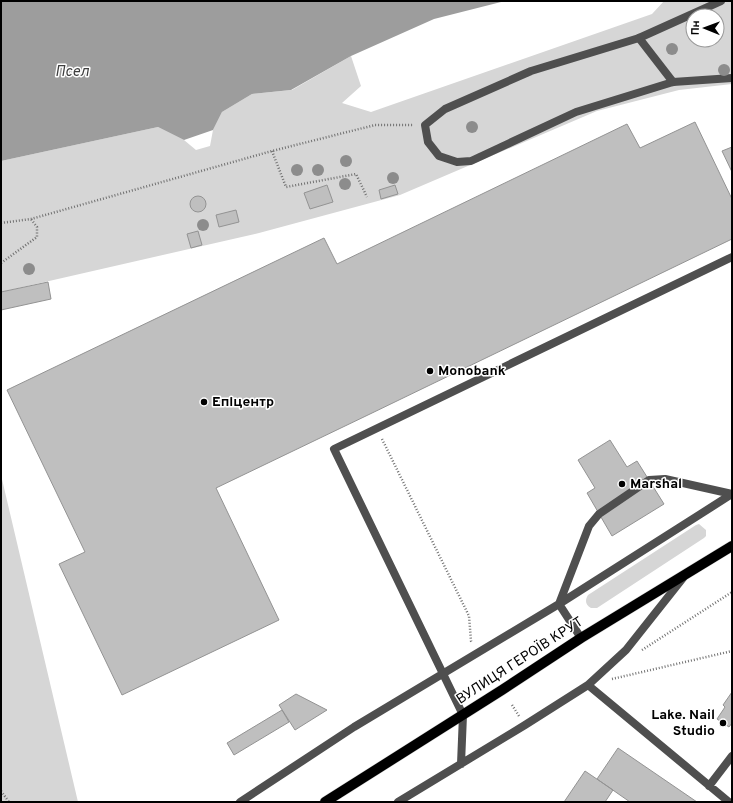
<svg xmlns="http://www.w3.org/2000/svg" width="733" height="803" font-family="Overpass,sans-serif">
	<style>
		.green { fill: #d6d6d6; fill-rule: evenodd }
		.water { fill: #9d9d9d }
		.building { fill: #bfbfbf; stroke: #939393 }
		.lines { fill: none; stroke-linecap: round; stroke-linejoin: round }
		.primary-casing { stroke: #dbdbdb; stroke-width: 11 }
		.path { stroke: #717171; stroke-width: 2.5; stroke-dasharray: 1 2; stroke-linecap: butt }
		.lane { stroke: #4f4f4f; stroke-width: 8 }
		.street { stroke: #4f4f4f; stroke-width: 8 }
		.primary { stroke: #000; stroke-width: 10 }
		.tree { fill: #8c8c8c }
		.poi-dot { fill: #000; stroke: #fff; stroke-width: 1.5 }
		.labels { text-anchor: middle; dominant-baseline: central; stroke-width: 3; stroke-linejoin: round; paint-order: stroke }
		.poi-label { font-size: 14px; font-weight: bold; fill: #000; stroke: #fff; text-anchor: start }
		.street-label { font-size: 14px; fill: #000; stroke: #fff }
		.water-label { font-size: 15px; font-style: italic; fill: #3e3e3e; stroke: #fff }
	</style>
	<rect width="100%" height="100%" fill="#fff"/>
	<!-- green -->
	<path class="green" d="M664,1H732V84L679,90L597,111L400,195L259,233L1,292V161L158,127L184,140L196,150L210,146L213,130L222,112L252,94L292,90L351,56L361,86L342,103L371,112L652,14ZM693,16H717V40H693Z
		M1,475L78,802H1Z
		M699,524L706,530V536L704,538L597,608H591C585,605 585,600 588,595L696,525Z"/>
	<!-- water -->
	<path class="water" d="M1,1H505L434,19L351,56L291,90L252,94L222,112L213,130L184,140L158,127L1,161Z"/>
	<!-- building -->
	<path class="building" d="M695,122L732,199V239L370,414L216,488L279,620L122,695L59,564L85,552L7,390L324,238L337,264L627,124L640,148Z
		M732,147V172L722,151Z
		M327,185L333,202L310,209L304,193Z
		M395,185L398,194L381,199L379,190Z
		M190 204a8 8 0 1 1 16 0a8 8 0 1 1-16 0Z
		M236,210L239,222L219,227L216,215Z
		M198,231L202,245L191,248L187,234Z
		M48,282L51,299L1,310V292Z
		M610,440L627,467L637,461L664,504L612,536L587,493L595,488L578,460Z
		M732,692V723L729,727L717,719L725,707L723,705Z
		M296,694L327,710L295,730L279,705Z
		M282,710L289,722L234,755L227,743Z
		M618,748L697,802H630L597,779Z
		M585,771L613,790L605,802H564Z"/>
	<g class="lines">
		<defs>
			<path id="primary" d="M325,802L502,690L581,638L732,546"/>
		</defs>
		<!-- primary casing -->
		<use href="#primary" class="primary-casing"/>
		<!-- path -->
		<path class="path" d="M272,151L286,187L356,174L367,197
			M1,223L31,219L272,151L375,125H414
			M1,263L37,237V227L31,219
			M382,439L469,616L471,641L472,643
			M642,650L732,592
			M612,679L732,651
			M512,705L519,716
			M1,791L9,802"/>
		<!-- lane -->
		<path class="lane" d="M639,38L673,82
			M559,604L589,526L599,514L649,480L665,479L732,494
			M559,604L581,638
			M588,685L729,802
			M461,764L463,715L334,449L732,257
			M709,786L732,756
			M240,802L354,727L559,604L732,494
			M398,802L525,725L588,685L626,650L683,578"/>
		<!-- street -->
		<path class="street" d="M721,1L639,38L531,71L445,109L425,125L428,142L439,156L457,162L471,161L576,112L673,82L732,78"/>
		<!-- primary -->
		<use href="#primary" class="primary"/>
	</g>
	<!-- trees -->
	<g class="tree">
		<circle cx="672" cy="49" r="6"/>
		<circle cx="724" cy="70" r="6"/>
		<circle cx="472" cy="127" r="6"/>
		<circle cx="346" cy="161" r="6"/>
		<circle cx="297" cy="170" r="6"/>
		<circle cx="318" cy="170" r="6"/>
		<circle cx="393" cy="178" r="6"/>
		<circle cx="345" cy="184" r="6"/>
		<circle cx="203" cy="225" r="6"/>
		<circle cx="29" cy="269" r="6"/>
	</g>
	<!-- markers -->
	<g class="poi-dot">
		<circle cx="430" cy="371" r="4"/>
		<circle cx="204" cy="402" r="4"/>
		<circle cx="622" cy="484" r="4"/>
		<circle cx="723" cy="723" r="4"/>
	</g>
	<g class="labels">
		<!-- poi labels -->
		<g class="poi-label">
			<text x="438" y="371">Monobank</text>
			<text x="212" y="402">Епіцентр</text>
			<text x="630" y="484">Marshal</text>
			<text x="715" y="715" text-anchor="end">Lake. Nail<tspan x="715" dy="16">Studio</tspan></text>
		</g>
		<!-- street labels -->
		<g class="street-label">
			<text transform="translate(520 661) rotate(-33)">ВУЛИЦЯ ГЕРОЇВ КРУТ</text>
		</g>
		<!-- water labels -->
		<g class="water-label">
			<text x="72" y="72">Псел</text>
		</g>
	</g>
	<!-- border -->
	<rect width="733" height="803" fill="none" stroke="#000000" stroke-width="4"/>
	<!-- north arrow -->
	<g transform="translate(705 28) rotate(271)"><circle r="19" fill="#ffffff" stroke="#999999"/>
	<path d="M0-3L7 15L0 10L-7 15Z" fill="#000000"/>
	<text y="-6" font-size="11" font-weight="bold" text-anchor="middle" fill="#000000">Пн</text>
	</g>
</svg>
